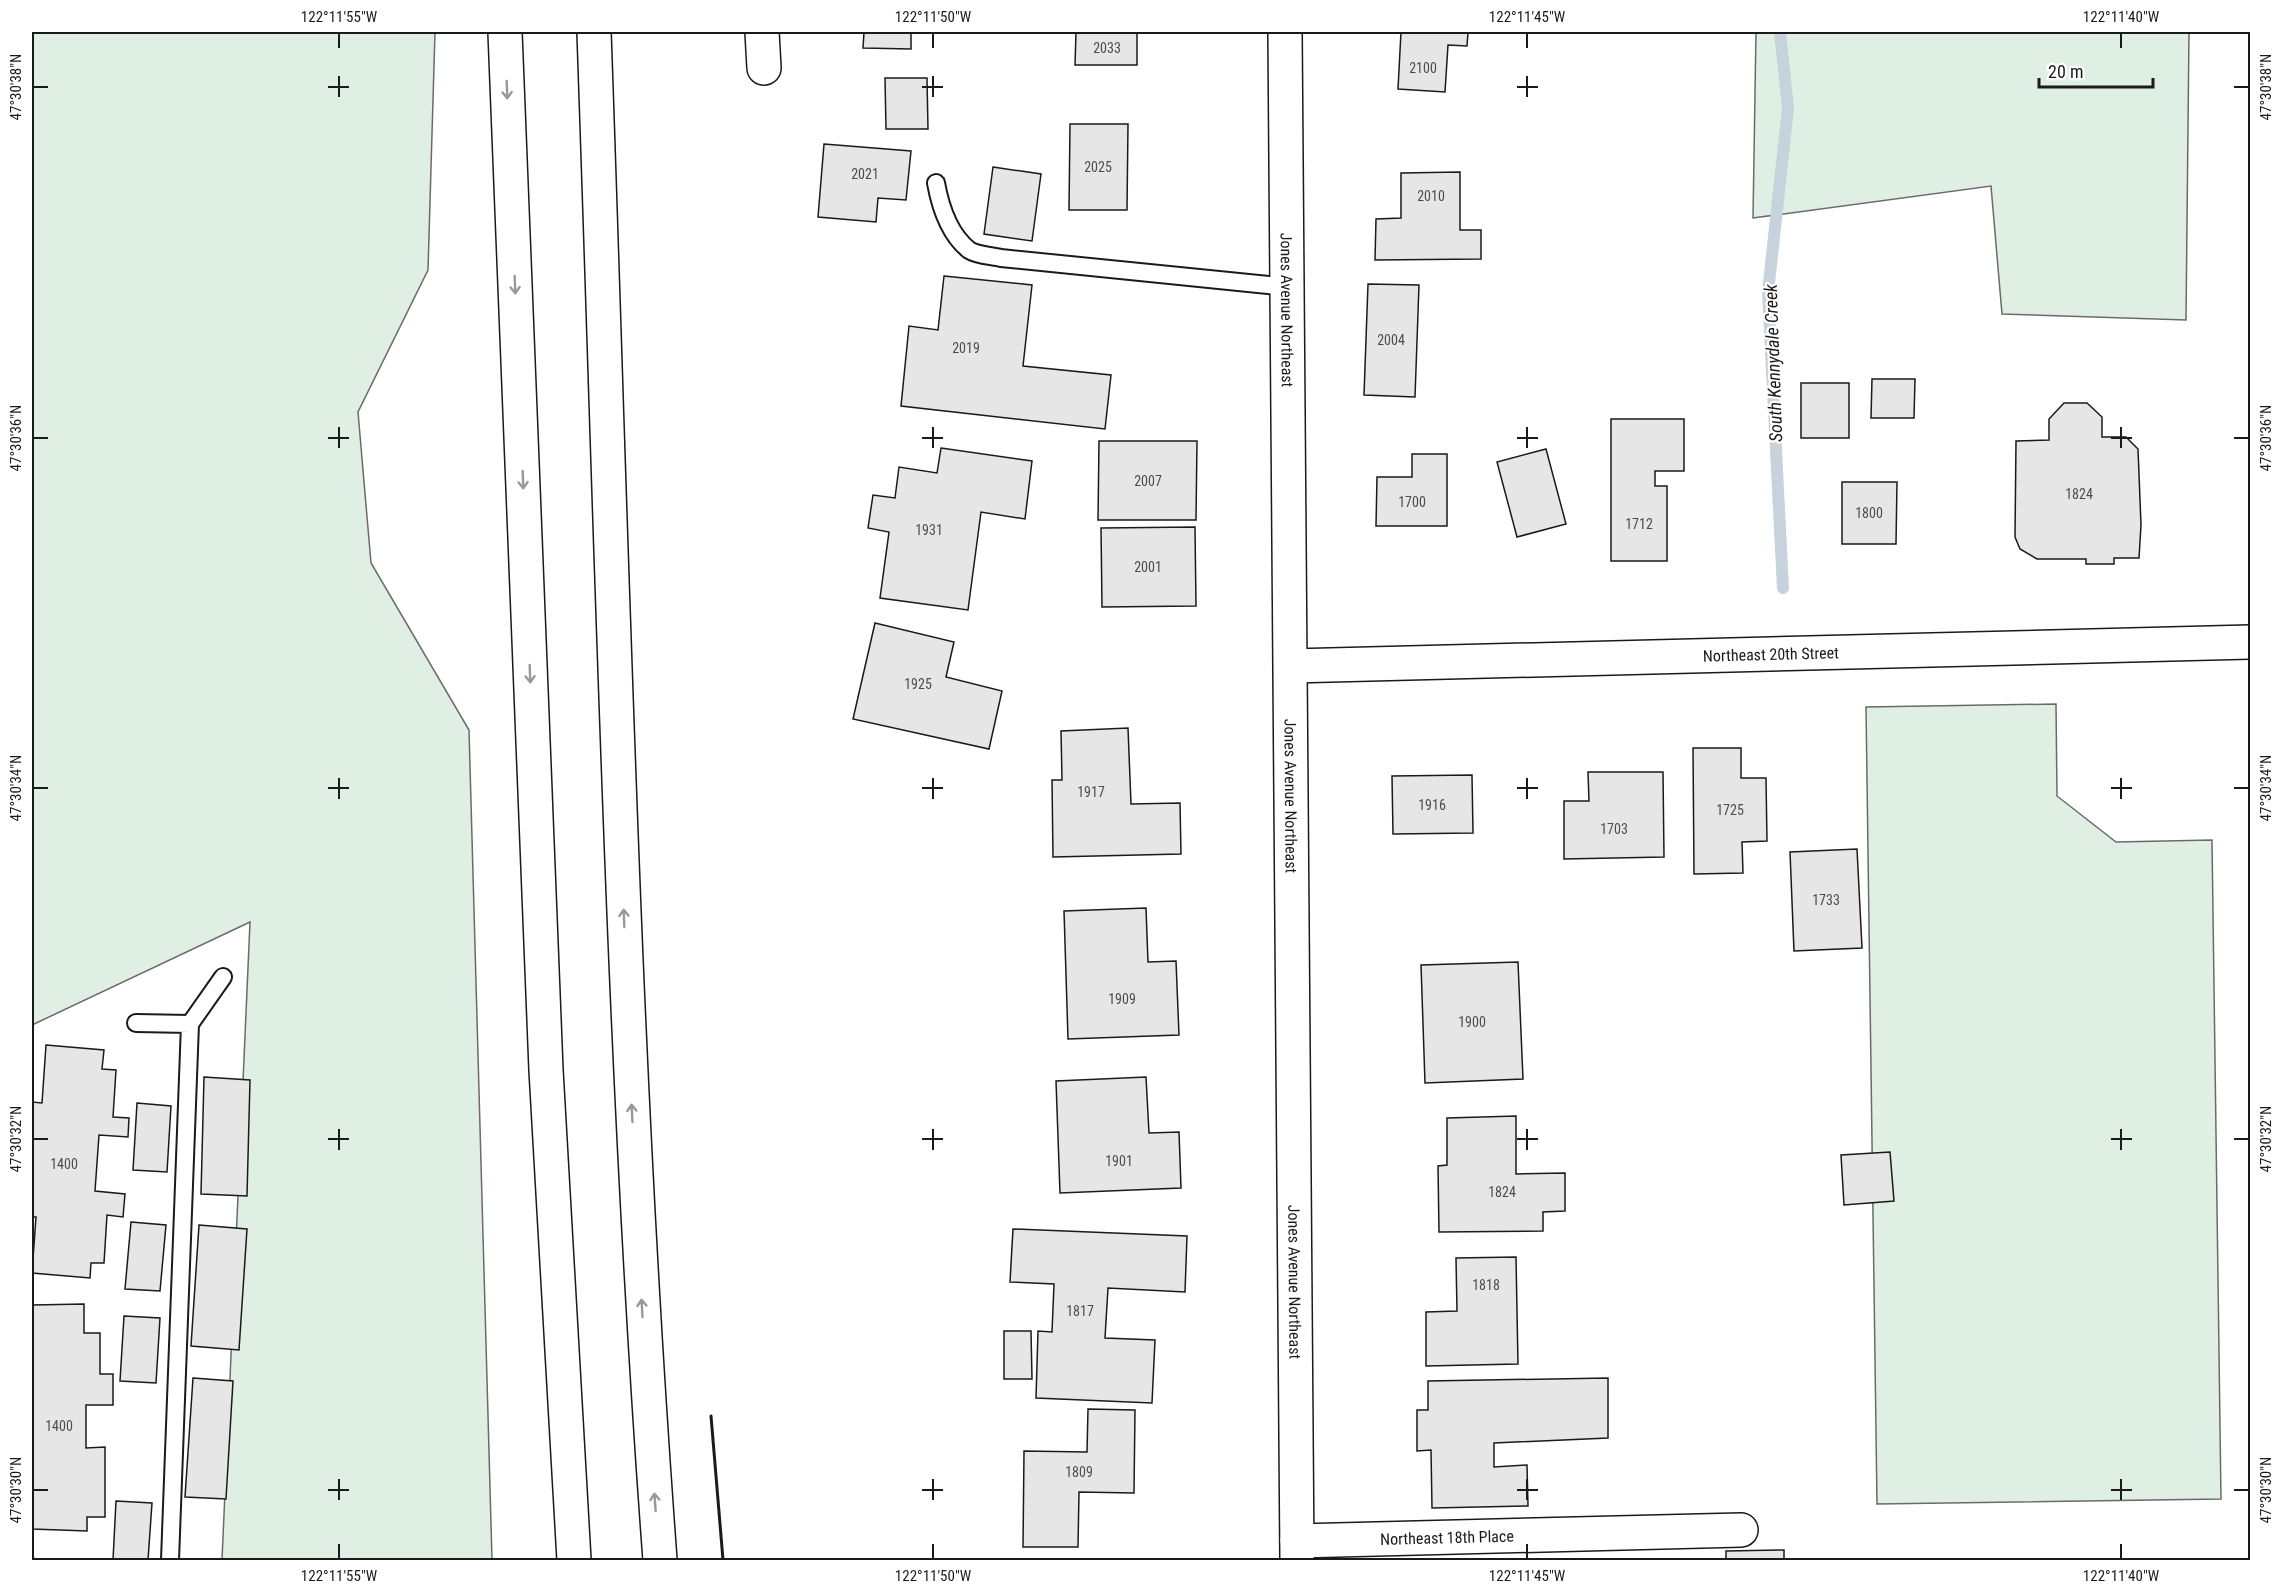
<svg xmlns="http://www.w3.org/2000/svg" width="2282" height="1592" font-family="'Roboto Condensed',sans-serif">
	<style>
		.green { fill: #e0efe3; stroke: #6a6a6a; stroke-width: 1.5 }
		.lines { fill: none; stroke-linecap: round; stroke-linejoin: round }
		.stream { stroke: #c6d2dc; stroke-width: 12 }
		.building { fill: #e6e6e6; stroke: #1a1a1a; stroke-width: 1.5 }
		.lane-casing { stroke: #1a1a1a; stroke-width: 20 }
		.street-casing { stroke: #1a1a1a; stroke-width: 36 }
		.highway-casing { stroke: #1a1a1a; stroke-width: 36 }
		.path { stroke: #5f5f5f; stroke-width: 4; stroke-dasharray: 4.5 3; stroke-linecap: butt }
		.lane { stroke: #fff; stroke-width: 16 }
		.street { stroke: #fff; stroke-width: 33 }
		.highway { stroke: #fff; stroke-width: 33 }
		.wall { stroke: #1a1a1a; stroke-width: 3 }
		.oneway { stroke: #989898 }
		.ticks { fill: none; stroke: #1a1a1a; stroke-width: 2 }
		.labels { text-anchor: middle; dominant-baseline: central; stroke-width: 4.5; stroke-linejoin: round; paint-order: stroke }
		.number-label { font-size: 14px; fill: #4d4d4d }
		.street-label { font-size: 16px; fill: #1a1a1a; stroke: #fff }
		.water-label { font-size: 18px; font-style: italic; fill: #1a1a1a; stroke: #fff }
		.neatline { fill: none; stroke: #1a1a1a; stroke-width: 2 }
		.ticks-label { font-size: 15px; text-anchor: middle; fill: #1a1a1a }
	</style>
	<rect width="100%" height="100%" fill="#fff"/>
	<!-- green -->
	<path class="green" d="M32,32H435L428,270L358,412L371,563L469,730L492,1560H222L250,922L32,1025Z
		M1756,32H2189L2186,320L2002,314L1991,186L1753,218Z
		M2056,704L2057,796L2116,842L2212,840L2221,1499L1877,1504L1866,707Z"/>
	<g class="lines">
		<!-- stream -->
		<path class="stream" d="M1780,32L1788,108L1768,292L1783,588"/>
	</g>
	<!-- building -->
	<path class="building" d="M864,32H911V49L863,48Z
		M1076,32H1137V65H1075Z
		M1401,32H1468L1467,46L1448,45L1445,92L1398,89Z
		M885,78H927L928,129H886Z
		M1070,124H1128L1127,210H1069Z
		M824,144L911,151L906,200L878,198L876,222L818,217Z
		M993,167L1041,174L1032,241L984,234Z
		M1460,172V230H1481V259L1375,260L1376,219L1401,218V173Z
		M944,276L1032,285L1023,366L1111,375L1105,429L901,406L909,326L938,330Z
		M1368,284L1419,285L1415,397L1364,395Z
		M1872,379H1915L1914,418H1871Z
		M1801,383H1849V438H1801Z
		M2064,403H2087L2102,417V437H2126L2138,449L2141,525L2139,558H2114V564H2086V559H2037L2020,549L2015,537L2016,441L2049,440V419Z
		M1611,419H1684V471H1655V486H1667V561H1611Z
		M1099,441H1197L1196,520H1098Z
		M941,448L1032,461L1025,519L981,512L968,610L880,598L889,532L868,528L873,495L895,498L899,467L937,473Z
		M1546,449L1566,524L1517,537L1497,462Z
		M1412,454H1447V526H1376L1377,477H1412Z
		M1842,482H1897L1896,544H1842Z
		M1195,527L1196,606L1102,607L1101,528Z
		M875,623L954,642L946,677L1002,691L989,749L853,719Z
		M1128,728L1131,804L1180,803L1181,854L1053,857L1052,780H1062L1061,731Z
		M1693,748H1741V778H1766L1767,841L1742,842L1743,873L1694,874Z
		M1588,772H1663L1664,857L1564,859V801H1589Z
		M1472,775L1473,833L1393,834L1392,776Z
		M1857,849L1862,948L1794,951L1790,852Z
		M1146,908L1148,962L1176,961L1179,1035L1068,1039L1064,911Z
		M1518,962L1523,1079L1425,1083L1421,965Z
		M46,1045L104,1050L102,1069L116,1070L113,1117L129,1118L128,1137L99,1135L95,1191L125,1194L123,1217L107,1215L104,1263H91L90,1278L32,1273L36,1217H32V1102L42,1103Z
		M204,1077L250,1080L247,1196L201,1194Z
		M1146,1077L1149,1133L1179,1132L1181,1188L1060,1193L1056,1081Z
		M137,1103L171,1106L167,1172L133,1170Z
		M1516,1116V1174L1565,1173V1211L1543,1212V1231L1439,1232L1438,1166L1447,1165V1118Z
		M1890,1152L1894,1201L1844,1205L1841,1155Z
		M131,1222L166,1225L160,1291L125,1289Z
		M199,1225L247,1229L239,1350L191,1346Z
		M1013,1229L1187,1236L1185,1292L1108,1288L1105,1338L1155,1340L1152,1403L1036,1398L1038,1331L1052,1332L1054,1284L1010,1282Z
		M1516,1257L1518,1364L1426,1366V1312L1457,1311L1456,1258Z
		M84,1304V1333H100V1374H113V1405H86V1448L105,1447V1517H87V1531L32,1529V1305Z
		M124,1316L160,1318L156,1383L120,1381Z
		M1004,1331H1031L1032,1379H1004Z
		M193,1378L233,1381L226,1499L185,1497Z
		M1608,1378V1438L1494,1443V1467L1527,1465L1528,1506L1432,1508L1431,1450L1417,1451V1410H1428V1381Z
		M1088,1409L1135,1410L1134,1493L1079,1492L1078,1547H1023L1024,1451L1087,1452Z
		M116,1501L152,1503L148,1560H113Z
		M1784,1550V1560H1726V1551Z"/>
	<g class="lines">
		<defs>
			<path id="lane" d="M936,183C940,205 949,234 969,250C976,255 992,256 1001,258L1288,287
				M136,1023L190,1024L223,977
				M170,1560L190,1024"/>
			<g id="street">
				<path d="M762,32L764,68"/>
				<path id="s1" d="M1285,32L1297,1560"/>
				<path id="s2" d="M1291,666L2250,642"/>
				<path id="s3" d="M1297,1541L1741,1530"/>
			</g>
			<path id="highway" d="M505,32L546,1070L574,1560
				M594,32C612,541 622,1052 660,1560"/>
		</defs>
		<!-- lane casing -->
		<use href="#lane" class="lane-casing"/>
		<!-- street casing -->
		<use href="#street" class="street-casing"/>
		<!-- highway casing -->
		<use href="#highway" class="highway-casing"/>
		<!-- path -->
		<path class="path" d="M32,1559L35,1560"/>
		<!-- lane -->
		<use href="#lane" class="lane"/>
		<!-- street -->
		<use href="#street" class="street"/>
		<!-- highway -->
		<use href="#highway" class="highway"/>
		<!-- wall -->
		<path class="wall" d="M711,1416L723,1560"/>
	</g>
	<!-- one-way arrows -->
	<defs><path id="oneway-shaft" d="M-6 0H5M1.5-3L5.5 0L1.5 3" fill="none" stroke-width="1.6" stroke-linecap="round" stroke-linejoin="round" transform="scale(1.5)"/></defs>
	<g class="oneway">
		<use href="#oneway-shaft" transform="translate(507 90) rotate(88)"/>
		<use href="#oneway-shaft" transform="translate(515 285) rotate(88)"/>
		<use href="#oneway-shaft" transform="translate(523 480) rotate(88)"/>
		<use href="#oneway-shaft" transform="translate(530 674) rotate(88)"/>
		<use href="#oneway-shaft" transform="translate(624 918) rotate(-92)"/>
		<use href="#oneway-shaft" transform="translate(632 1113) rotate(-93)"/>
		<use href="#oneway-shaft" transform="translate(642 1308) rotate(-93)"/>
		<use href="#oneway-shaft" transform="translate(655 1502) rotate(-94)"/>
	</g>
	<!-- ticks -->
	<path class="ticks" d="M339,33V48M933,33V48M1527,33V48M2121,33V48M339,76V97M933,76V97M1527,76V97M33,87H48M328,87H349M922,87H943M1517,87H1538M2234,87H2249M339,427V448M933,427V448M1527,427V448M2121,427V448M33,438H48M328,438H349M922,438H943M1517,438H1538M2111,438H2132M2234,438H2249M339,778V799M933,778V799M1527,778V799M2121,778V799M33,788H48M328,788H349M922,788H943M1517,788H1538M2111,788H2132M2234,788H2249M339,1129V1150M933,1129V1150M1527,1129V1150M2121,1129V1150M33,1139H48M328,1139H349M922,1139H943M1517,1139H1538M2111,1139H2132M2234,1139H2249M339,1479V1500M933,1479V1500M1527,1479V1500M2121,1479V1500M33,1490H48M328,1490H349M922,1490H943M1517,1490H1538M2111,1490H2132M2234,1490H2249M339,1544V1559M933,1544V1559M1527,1544V1559M2121,1544V1559"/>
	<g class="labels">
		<!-- number labels -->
		<g class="number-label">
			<text x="1107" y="48">2033</text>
			<text x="1423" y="68">2100</text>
			<text x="1098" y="167">2025</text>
			<text x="865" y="174">2021</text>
			<text x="1431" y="196">2010</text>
			<text x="1391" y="340">2004</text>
			<text x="966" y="348">2019</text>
			<text x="1148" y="481">2007</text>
			<text x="2079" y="494">1824</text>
			<text x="1412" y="502">1700</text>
			<text x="1869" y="513">1800</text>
			<text x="1639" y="524">1712</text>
			<text x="929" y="530">1931</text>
			<text x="1148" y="567">2001</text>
			<text x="918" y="684">1925</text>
			<text x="1091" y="792">1917</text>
			<text x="1432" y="805">1916</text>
			<text x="1730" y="810">1725</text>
			<text x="1614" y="829">1703</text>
			<text x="1826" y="900">1733</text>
			<text x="1122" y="999">1909</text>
			<text x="1472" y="1022">1900</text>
			<text x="1119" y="1161">1901</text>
			<text x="64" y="1164">1400</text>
			<text x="1502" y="1192">1824</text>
			<text x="1486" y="1285">1818</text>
			<text x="1080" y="1311">1817</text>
			<text x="59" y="1426">1400</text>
			<text x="1079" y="1472">1809</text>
		</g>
		<!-- street labels -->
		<g class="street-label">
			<text stroke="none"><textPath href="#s1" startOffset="278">Jones Avenue Northeast</textPath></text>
			<text stroke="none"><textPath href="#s2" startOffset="480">Northeast 20th Street</textPath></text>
			<text stroke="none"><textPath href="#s1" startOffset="764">Jones Avenue Northeast</textPath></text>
			<text stroke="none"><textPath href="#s1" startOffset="1250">Jones Avenue Northeast</textPath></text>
			<text stroke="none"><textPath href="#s3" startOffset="150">Northeast 18th Place</textPath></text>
		</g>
		<!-- water labels -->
		<g class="water-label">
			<text transform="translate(1773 363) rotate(-92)">South Kennydale Creek</text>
		</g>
	</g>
	<!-- border -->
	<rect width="2282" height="1592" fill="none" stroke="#ffffff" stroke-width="66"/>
	<!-- scale -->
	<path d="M2039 78v9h114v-9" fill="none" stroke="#1a1a1a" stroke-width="3"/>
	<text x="2048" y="78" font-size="18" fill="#1a1a1a" stroke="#ffffff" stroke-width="4.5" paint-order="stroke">20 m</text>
	<rect x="33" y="33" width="2216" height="1526" class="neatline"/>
	<g class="ticks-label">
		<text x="339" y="22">122°11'55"W</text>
		<text x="933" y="22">122°11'50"W</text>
		<text x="1527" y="22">122°11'45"W</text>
		<text x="2121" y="22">122°11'40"W</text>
		<text transform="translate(16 87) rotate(-90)" y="5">47°30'38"N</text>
		<text transform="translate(2266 87) rotate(-90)" y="5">47°30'38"N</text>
		<text transform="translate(16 438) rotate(-90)" y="5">47°30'36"N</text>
		<text transform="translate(2266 438) rotate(-90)" y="5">47°30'36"N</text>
		<text transform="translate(16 788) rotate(-90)" y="5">47°30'34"N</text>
		<text transform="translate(2266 788) rotate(-90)" y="5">47°30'34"N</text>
		<text transform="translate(16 1139) rotate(-90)" y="5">47°30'32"N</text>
		<text transform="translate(2266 1139) rotate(-90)" y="5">47°30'32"N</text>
		<text transform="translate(16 1490) rotate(-90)" y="5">47°30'30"N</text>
		<text transform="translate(2266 1490) rotate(-90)" y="5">47°30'30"N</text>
		<text x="339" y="1581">122°11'55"W</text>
		<text x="933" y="1581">122°11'50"W</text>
		<text x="1527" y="1581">122°11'45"W</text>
		<text x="2121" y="1581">122°11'40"W</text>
	</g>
</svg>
